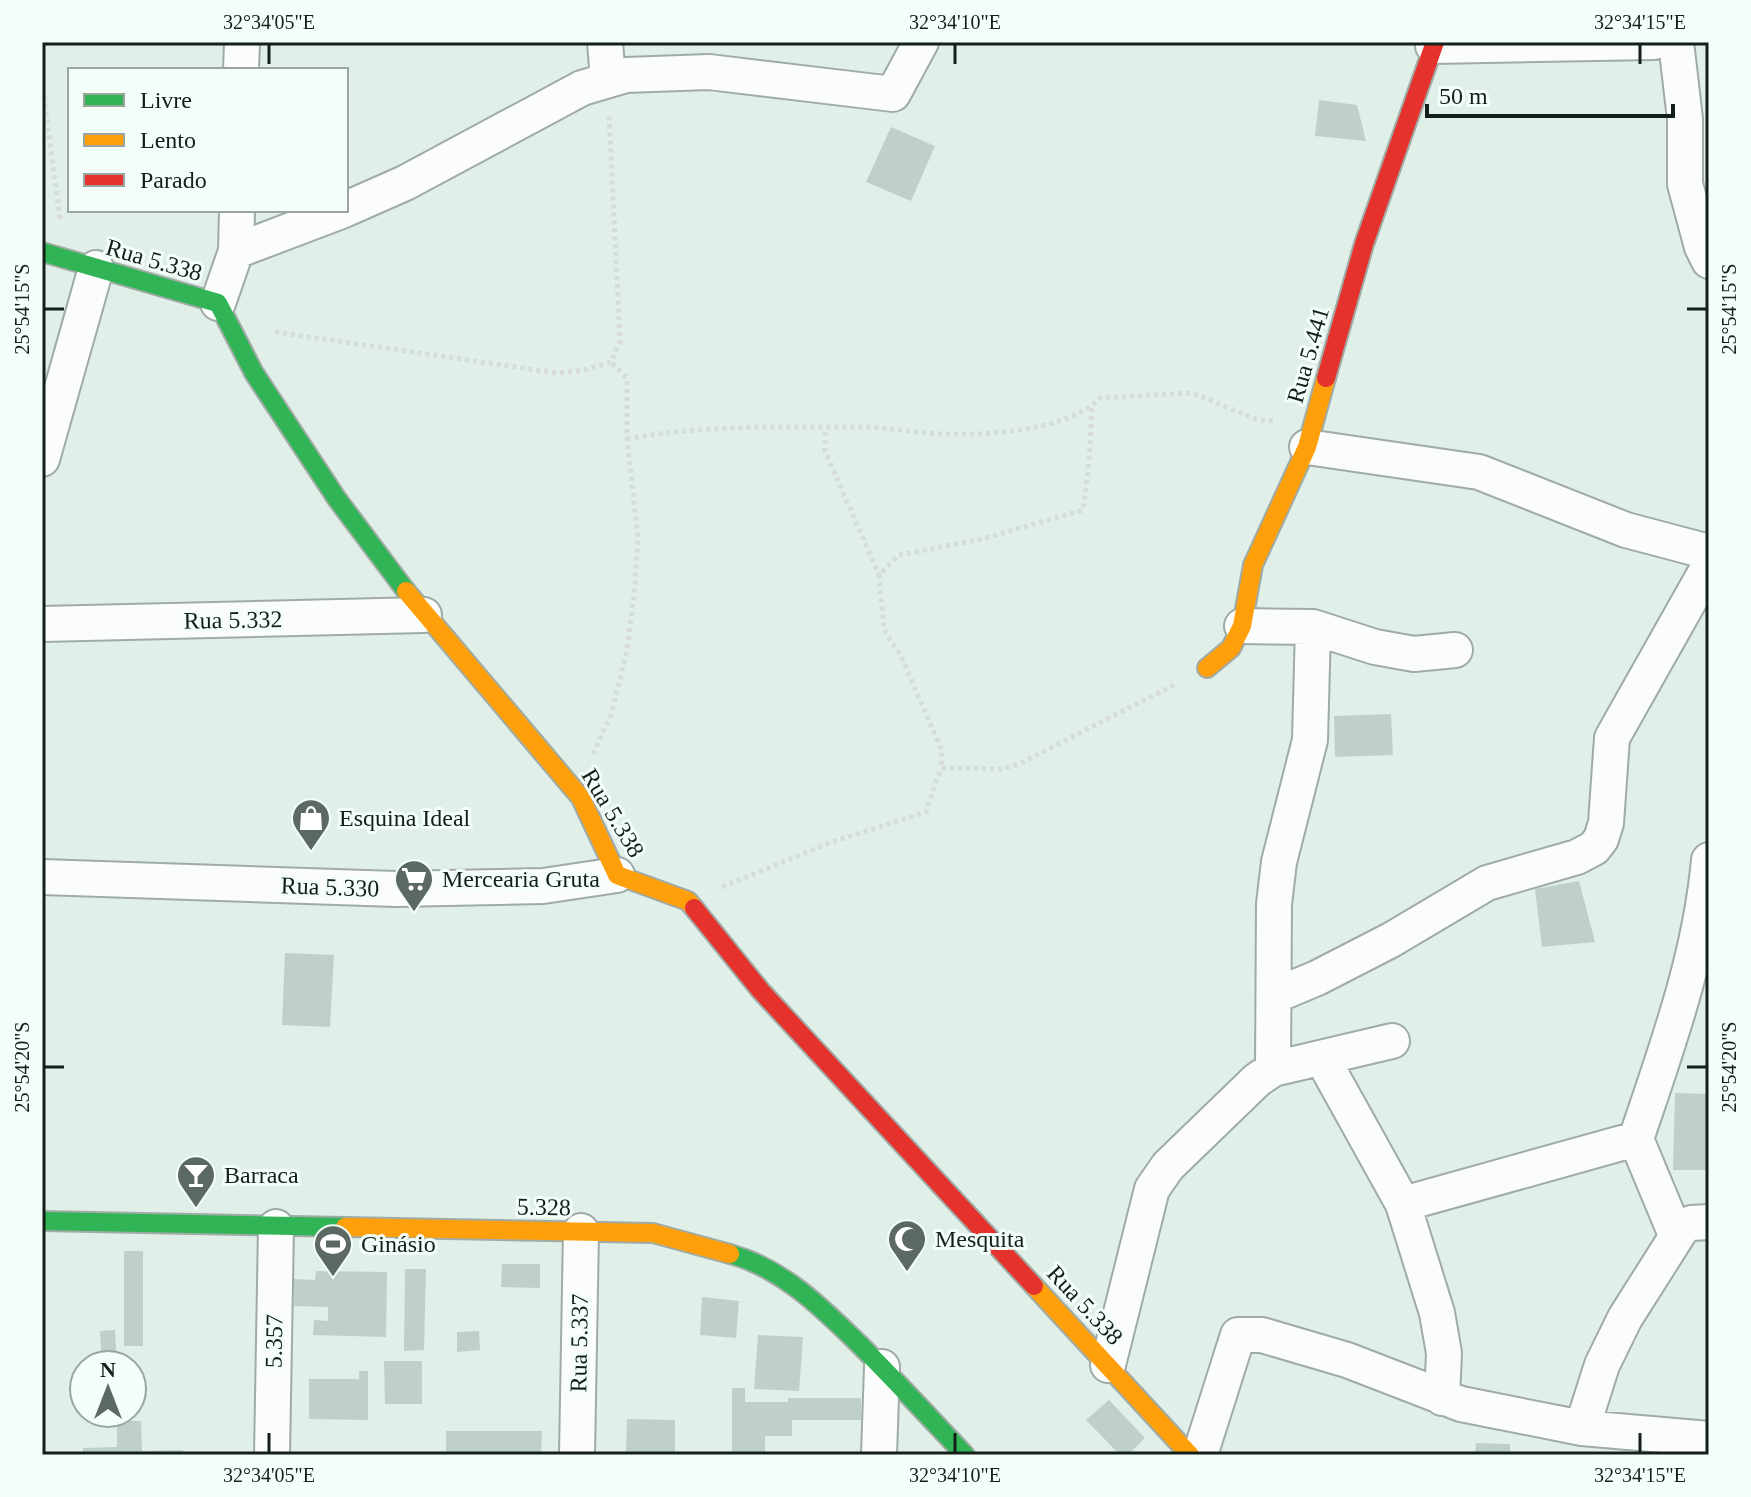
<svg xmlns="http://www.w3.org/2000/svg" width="1751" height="1497" font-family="'Times New Roman',serif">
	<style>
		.building { fill: #bfcfcc }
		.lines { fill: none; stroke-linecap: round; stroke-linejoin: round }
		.street-casing { stroke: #a0aba6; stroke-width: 38 }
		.fast-casing { stroke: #a0aba6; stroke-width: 22 }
		.slow-casing { stroke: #a0aba6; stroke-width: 22 }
		.jam-casing { stroke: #a0aba6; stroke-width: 22 }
		.path { stroke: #d7dbd9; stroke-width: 5; stroke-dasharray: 4 4; stroke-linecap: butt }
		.street { stroke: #fafdfc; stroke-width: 34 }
		.fast { stroke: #30b455; stroke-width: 18 }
		.slow { stroke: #ff9f0a; stroke-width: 18 }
		.jam { stroke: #e5322d; stroke-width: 18 }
		.ticks { fill: none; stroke: #151f1a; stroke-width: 3 }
		.labels { text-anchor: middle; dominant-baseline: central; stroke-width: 6; stroke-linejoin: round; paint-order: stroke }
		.street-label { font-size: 24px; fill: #151f1a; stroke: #f3fef9 }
		.poi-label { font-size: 24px; fill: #151f1a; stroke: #f3fef9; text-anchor: start }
		.neatline { fill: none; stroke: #151f1a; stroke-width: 3 }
		.ticks-label { font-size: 20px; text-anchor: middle; fill: #151f1a }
	</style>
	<rect width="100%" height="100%" fill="#e0efe8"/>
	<!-- building -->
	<path class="building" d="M1319,100L1357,105L1366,141L1315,136Z
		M891,127L935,146L911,201L866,182Z
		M1391,714L1393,755L1335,757L1334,716Z
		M1579,881L1595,942L1542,947L1535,889Z
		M285,953L334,955L330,1027L282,1025Z
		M1675,1093L1709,1094V1170H1673Z
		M124,1251H143V1346H124Z
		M502,1264H540V1288L501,1287Z
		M405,1269H426L424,1350L404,1351Z
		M316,1271L387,1272L386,1337L313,1335L314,1320L328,1321V1307L294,1306V1279L315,1280Z
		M702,1297L739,1301L736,1338L700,1335Z
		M115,1330L117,1365H102L100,1331Z
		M479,1331L480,1350L457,1352V1332Z
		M758,1335L803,1337L799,1391L754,1389Z
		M384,1361H422V1404H385Z
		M359,1371H368V1420L309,1419V1379H359Z
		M732,1388H745V1402H788V1398H861V1420H792V1436H765V1455H732Z
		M1109,1400L1145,1438L1128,1455H1120L1086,1420Z
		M627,1419L675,1420V1455H626Z
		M117,1421H141L142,1451L183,1450V1455H83V1448L117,1447Z
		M446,1431H542L541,1455H446Z
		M1476,1443L1510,1444V1455H1475Z"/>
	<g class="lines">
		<defs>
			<path id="street" d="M605,42L608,80
				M1676,42L1685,119V184L1702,247L1709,261
				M1433,46L1654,42
				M241,70L242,42
				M346,209L405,183L582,88L626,75L709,72L893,94L921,42
				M236,251L344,210
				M218,303L236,251L237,210
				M1307,447L1479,472L1626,530L1709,552
				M42,459L96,268
				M42,624L424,615
				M1242,626L1313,627L1375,647L1414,654L1455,650
				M42,877L396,889L543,886L617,875
				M1274,996L1317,978L1391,940L1487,883L1577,857L1594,848L1601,839L1606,823L1612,738L1709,566
				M1322,1058L1403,1204L1437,1313L1444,1353L1442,1398
				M1273,1069L1274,904L1279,862L1310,740L1313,627
				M1403,1204L1636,1139
				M1676,1235L1636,1139C1667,1047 1700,958 1709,860
				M1108,1365L1152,1189L1168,1166L1257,1080L1273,1069L1392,1041
				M1582,1428L1602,1365L1625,1318L1682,1228L1691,1223L1709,1222
				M272,1455L276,1227
				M577,1455L581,1231
				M879,1455L882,1367
				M1200,1455L1238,1335H1262L1347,1360L1461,1404L1582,1428L1709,1439"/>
			<path id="fast" d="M42,252L218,303L254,373L337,499L406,591
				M42,1221L345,1227
				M730,1254C782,1268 821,1307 859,1344C895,1380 930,1418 965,1455"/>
			<path id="slow" d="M406,591L581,798L617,875L688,901L694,908
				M1207,668L1231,648L1242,626L1253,565L1307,447L1326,378
				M345,1227L653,1233L730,1254
				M1034,1286L1190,1455"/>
			<path id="jam" d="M1326,378L1364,244L1435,42
				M694,908L761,991L1034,1286"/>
		</defs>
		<!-- street casing -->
		<use href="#street" class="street-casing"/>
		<!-- fast casing -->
		<use href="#fast" class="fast-casing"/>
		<!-- slow casing -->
		<use href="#slow" class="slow-casing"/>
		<!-- jam casing -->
		<use href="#jam" class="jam-casing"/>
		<!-- path -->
		<path class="path" d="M42,80L60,219
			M275,332L557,373L584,370L611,362L620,342L609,115
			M1092,408L1089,461L1083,510L982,539L899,555L879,575L884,630L901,656L942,751L941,768L1001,769L1019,764L1174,685
			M825,432V451L879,575
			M627,439C698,425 786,427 858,427C887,427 915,433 943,434C985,436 1071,430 1100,398L1192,393L1258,420L1276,421
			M593,754L612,712L627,650L634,597L638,537L627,439V378L611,362
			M722,887L829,843L926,812L941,768"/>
		<!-- street -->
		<use href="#street" class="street"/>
		<!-- fast -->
		<use href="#fast" class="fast"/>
		<!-- slow -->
		<use href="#slow" class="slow"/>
		<!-- jam -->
		<use href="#jam" class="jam"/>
	</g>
	<!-- ticks -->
	<path class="ticks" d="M269,44V64M955,44V64M1640,44V64M44,309H64M1687,309H1707M44,1067H64M1687,1067H1707M269,1433V1453M955,1433V1453M1640,1433V1453"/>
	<!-- icons -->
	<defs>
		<symbol id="shop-pin" viewBox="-11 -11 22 30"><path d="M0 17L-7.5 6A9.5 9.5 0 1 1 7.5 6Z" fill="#5c6862" stroke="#f3fef9"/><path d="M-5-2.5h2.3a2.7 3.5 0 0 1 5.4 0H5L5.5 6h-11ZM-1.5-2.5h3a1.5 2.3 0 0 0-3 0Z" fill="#fff"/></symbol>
		<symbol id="supermarket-pin" viewBox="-11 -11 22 30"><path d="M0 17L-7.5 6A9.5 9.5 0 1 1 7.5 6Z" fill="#5c6862" stroke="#f3fef9"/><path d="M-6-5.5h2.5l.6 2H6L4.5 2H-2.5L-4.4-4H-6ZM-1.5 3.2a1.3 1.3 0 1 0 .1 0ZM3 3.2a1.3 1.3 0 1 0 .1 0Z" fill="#fff"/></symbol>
		<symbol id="bar-pin" viewBox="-11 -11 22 30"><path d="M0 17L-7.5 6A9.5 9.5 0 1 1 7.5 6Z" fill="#5c6862" stroke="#f3fef9"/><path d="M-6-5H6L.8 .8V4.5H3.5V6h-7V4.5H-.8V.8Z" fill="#fff"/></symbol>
		<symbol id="mosque-pin" viewBox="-11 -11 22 30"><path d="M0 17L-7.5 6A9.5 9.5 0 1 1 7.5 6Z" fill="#5c6862" stroke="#f3fef9"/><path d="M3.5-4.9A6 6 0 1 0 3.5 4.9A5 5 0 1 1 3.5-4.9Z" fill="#fff"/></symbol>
		<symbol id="stadium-pin" viewBox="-11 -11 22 30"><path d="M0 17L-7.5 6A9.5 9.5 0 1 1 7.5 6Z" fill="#5c6862" stroke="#f3fef9"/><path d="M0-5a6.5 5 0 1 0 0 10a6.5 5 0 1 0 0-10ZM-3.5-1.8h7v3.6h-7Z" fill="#fff"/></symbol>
	</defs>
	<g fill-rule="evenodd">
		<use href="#shop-pin" x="289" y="796" width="44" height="60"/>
		<use href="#supermarket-pin" x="392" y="857" width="44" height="60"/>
		<use href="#bar-pin" x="174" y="1153" width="44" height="60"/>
		<use href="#mosque-pin" x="885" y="1217" width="44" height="60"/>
		<use href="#stadium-pin" x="311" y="1222" width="44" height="60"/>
	</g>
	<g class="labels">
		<!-- street labels -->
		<g class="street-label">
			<text transform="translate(154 260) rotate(16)">Rua 5.338</text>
			<text transform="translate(1308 355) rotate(-74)">Rua 5.441</text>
			<text transform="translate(233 620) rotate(-1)">Rua 5.332</text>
			<text transform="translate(613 813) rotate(59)">Rua 5.338</text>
			<text transform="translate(330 887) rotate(2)">Rua 5.330</text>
			<text transform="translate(544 1207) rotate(1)">5.328</text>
			<text transform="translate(1085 1305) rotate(47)">Rua 5.338</text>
			<text transform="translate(274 1341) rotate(-89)">5.357</text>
			<text transform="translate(579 1343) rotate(-89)">Rua 5.337</text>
		</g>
		<!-- poi labels -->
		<g class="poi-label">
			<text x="339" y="818">Esquina Ideal</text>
			<text x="442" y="879">Mercearia Gruta</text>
			<text x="224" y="1175">Barraca</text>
			<text x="935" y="1239">Mesquita</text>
			<text x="361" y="1244">Ginásio</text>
		</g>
	</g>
	<!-- border -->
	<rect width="1751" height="1497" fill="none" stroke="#f3fef9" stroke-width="88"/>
	<!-- legend -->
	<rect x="68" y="68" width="280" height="144" fill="#f3fef9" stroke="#9aa5a0" stroke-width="2"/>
	<rect x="84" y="94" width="40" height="12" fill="#30b455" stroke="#9aa5a0" stroke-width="2"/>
	<text x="140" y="108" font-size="24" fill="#151f1a">Livre</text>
	<rect x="84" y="134" width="40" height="12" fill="#ff9f0a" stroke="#9aa5a0" stroke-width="2"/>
	<text x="140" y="148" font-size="24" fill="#151f1a">Lento</text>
	<rect x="84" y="174" width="40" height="12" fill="#e5322d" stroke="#9aa5a0" stroke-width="2"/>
	<text x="140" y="188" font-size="24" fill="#151f1a">Parado</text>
	<!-- north arrow -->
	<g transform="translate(108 1389)"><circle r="38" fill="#f3fef9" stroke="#9aa5a0" stroke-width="2"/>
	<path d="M0-6L14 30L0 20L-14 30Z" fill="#5c6862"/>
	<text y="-12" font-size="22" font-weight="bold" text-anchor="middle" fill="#151f1a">N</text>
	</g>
	<!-- scale -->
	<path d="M1427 104v12h246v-12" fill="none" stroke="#151f1a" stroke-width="4"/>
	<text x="1439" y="104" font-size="24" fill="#151f1a" stroke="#f3fef9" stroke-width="6" paint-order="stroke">50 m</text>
	<rect x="44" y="44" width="1663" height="1409" class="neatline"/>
	<g class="ticks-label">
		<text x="269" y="29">32°34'05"E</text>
		<text x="955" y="29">32°34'10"E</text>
		<text x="1640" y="29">32°34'15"E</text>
		<text transform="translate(22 309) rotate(-90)" y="7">25°54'15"S</text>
		<text transform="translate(1729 309) rotate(-90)" y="7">25°54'15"S</text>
		<text transform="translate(22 1067) rotate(-90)" y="7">25°54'20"S</text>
		<text transform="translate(1729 1067) rotate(-90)" y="7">25°54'20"S</text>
		<text x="269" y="1482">32°34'05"E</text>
		<text x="955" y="1482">32°34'10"E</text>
		<text x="1640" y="1482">32°34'15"E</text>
	</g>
</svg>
